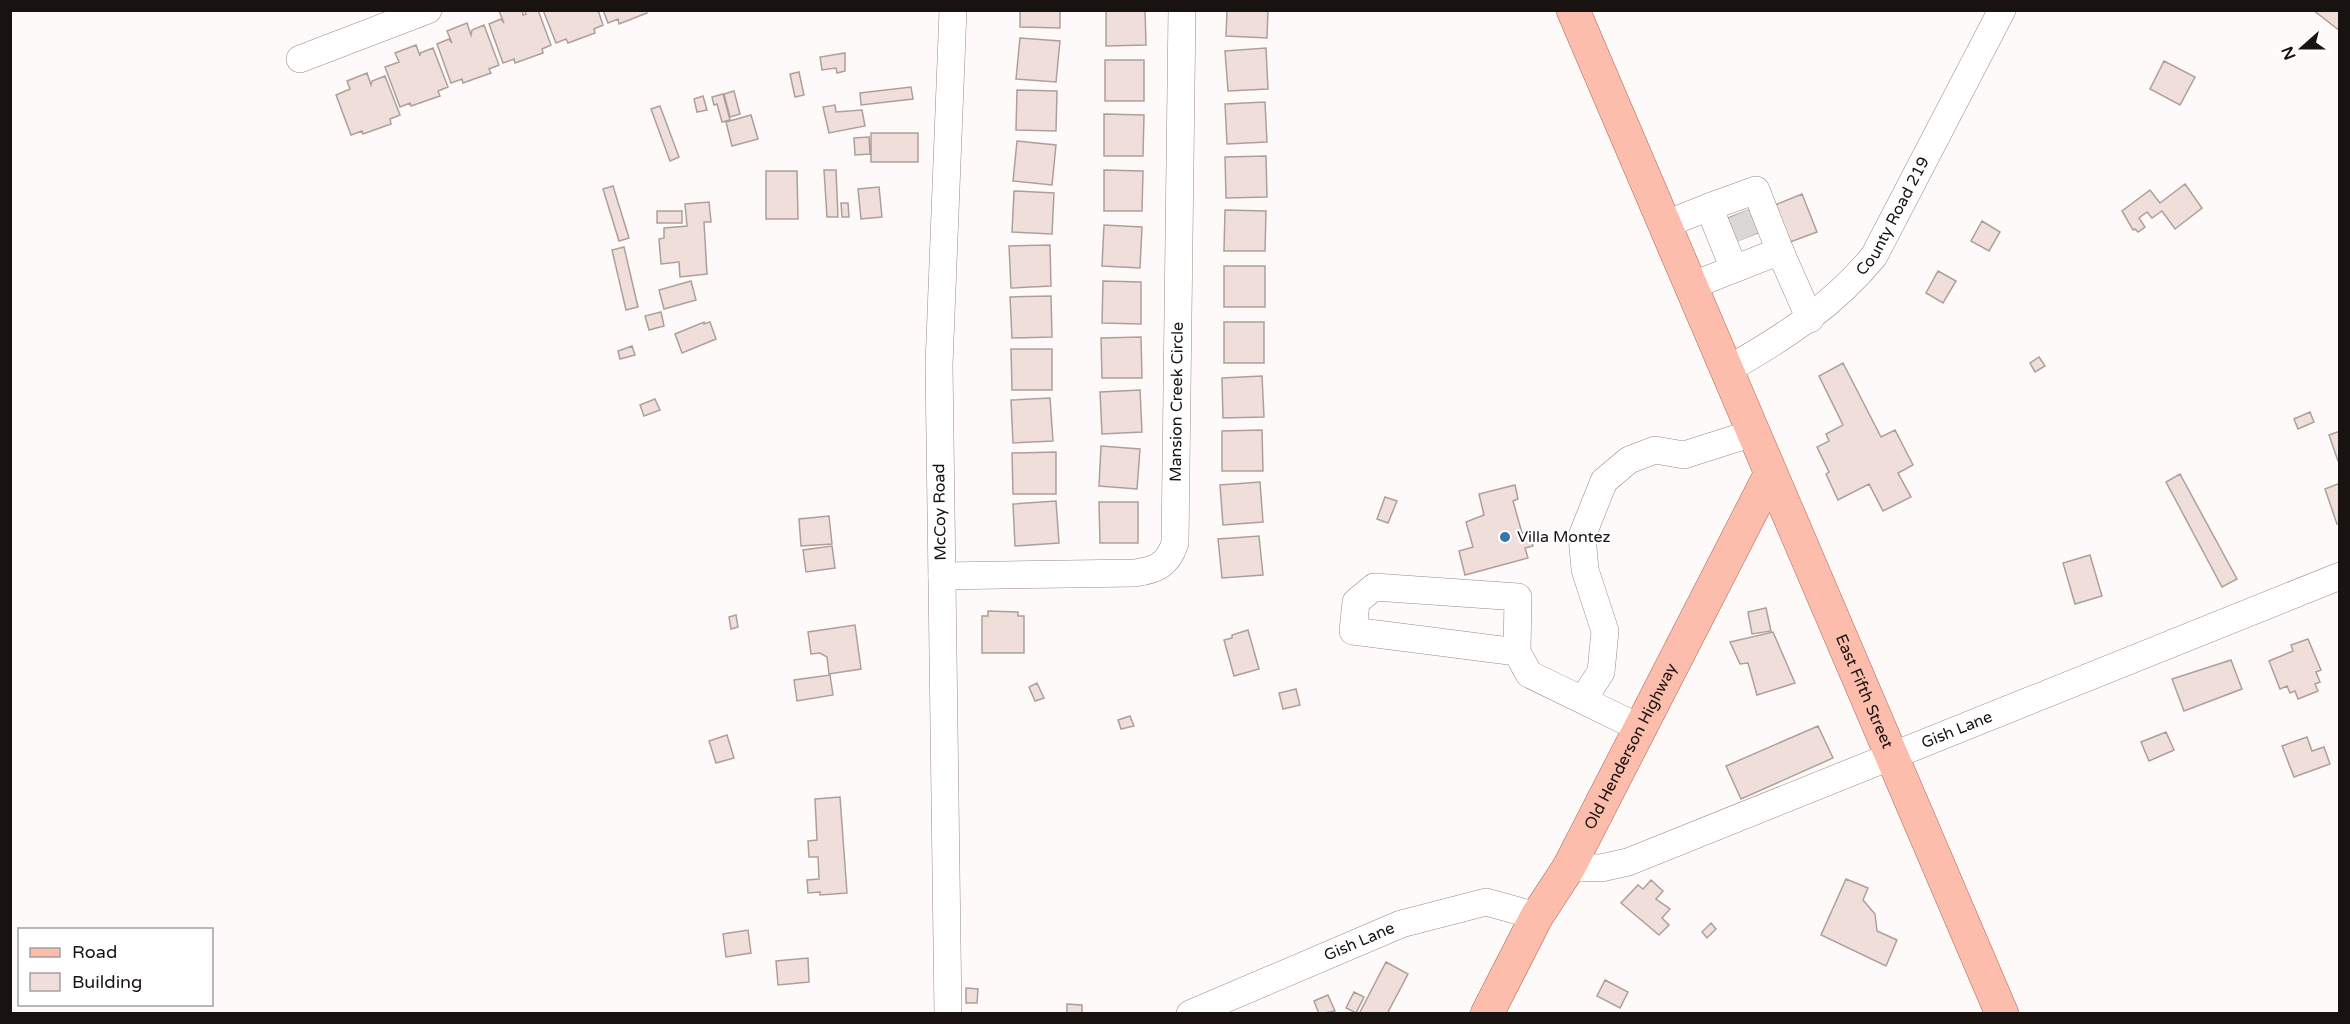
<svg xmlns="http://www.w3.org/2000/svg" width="2350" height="1024" font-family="'Varela Round',sans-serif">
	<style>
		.building { fill: #efdeda; stroke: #af9f9b; stroke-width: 1.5 }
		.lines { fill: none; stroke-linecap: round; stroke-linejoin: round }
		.minor-tunnel { stroke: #dbd7d6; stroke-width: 27; stroke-dasharray: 27 14; stroke-linecap: butt }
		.minor-casing { stroke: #9a8b86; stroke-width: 28 }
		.major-casing { stroke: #ac6552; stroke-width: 34 }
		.minor { stroke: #fff; stroke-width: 27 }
		.major { stroke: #fdbdac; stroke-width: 33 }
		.poi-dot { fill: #3577ad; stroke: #fff; stroke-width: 2 }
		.labels { text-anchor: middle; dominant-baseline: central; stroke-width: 4.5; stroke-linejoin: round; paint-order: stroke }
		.street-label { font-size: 16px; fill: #181211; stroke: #fff }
		.poi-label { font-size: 16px; fill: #181211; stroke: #fff; text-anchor: start }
	</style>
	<rect width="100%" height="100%" fill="#fdfaf9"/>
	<!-- building -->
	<path class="building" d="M522,10L523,15L526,14L524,10H538L551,45L542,49L543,53L515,63L514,59L503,63L489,24L501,19L504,23L499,11Z
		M543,10H598L603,25L594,29L595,33L568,43L566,39L556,43Z
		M603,10H646L647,13L619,24L618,19L608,23Z
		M1020,10H1060V28L1020,27Z
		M1106,10H1145L1146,45L1106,46Z
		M1227,10H1268L1267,38L1226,36Z
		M2313,10H2340V31Z
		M467,23L471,35L472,30L484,25L499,65L489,69L491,73L463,83L462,79L451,83L437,44L449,39L452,43L447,31Z
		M1020,38L1060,41L1056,82L1016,79Z
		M416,45L420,56V53L433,48L448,87L438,91L440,96L411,106L410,103L400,107L385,67L399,62L395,53Z
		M1266,48L1268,89L1228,91L1225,51Z
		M845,53V71L837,73L836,68L822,70L820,57Z
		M1105,60H1144V101H1105Z
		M2164,61L2195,77L2180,105L2150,89Z
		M799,72L804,95L795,97L790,74Z
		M367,73L371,85L372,81L385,76L400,115L390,119L391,124L363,134L362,131L351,135L336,95L350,89L347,81Z
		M911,87L913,99L861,105L860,93Z
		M1017,90L1057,91L1056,131L1016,130Z
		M734,91L740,114L730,117L724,94Z
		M723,94L730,120L722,122L717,104L714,105L712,97Z
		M703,96L707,110L697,112L694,99Z
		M1265,102L1267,142L1227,144L1225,104Z
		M835,105L836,112L862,110L865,126L829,133L823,107Z
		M660,106L679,157L670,161L651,109Z
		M1104,114L1144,115L1143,156H1104Z
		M751,115L758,139L732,146L726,122Z
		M871,133H918V162H871Z
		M869,137L870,154L855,155L854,138Z
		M1017,141L1056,145L1052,185L1013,181Z
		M1266,156L1267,197L1226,198L1225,157Z
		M824,170H836L838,217H827Z
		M1104,170L1143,171L1142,211H1104Z
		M766,171H797L798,219H766Z
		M2185,184L2202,208L2175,229L2162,211L2152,218L2147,212L2139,218L2145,227L2138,232L2135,229L2133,230L2122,211L2150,190L2160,203Z
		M613,186L629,238L619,241L603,189Z
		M879,187L882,217L861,219L858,189Z
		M1014,191L1054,193L1052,234L1012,232Z
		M1802,194L1817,232L1790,242L1775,205Z
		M709,202L711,222H704L707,274L680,277L679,262L661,264L659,239L664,238V228L687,226L685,204Z
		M841,203H848L849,217H842Z
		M1756,207L1765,230L1727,245L1718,222Z
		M1225,210L1266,211L1265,251H1224Z
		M657,211H682V223H657Z
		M1982,221L2000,232L1989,251L1971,241Z
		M1104,225L1142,227L1140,268L1102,266Z
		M1050,245L1051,286L1011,288L1009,246Z
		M624,247L638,307L626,310L612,250Z
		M1224,266H1265V307H1224Z
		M1938,271L1956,281L1943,303L1926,293Z
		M691,281L696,300L664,309L659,290Z
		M1103,281L1141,282V324L1102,323Z
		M1051,296L1052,337L1012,338L1010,297Z
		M661,312L664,326L649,330L645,316Z
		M704,322V324L710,322L716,339L682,353L675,334Z
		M1224,322H1264V363H1224Z
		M1141,337L1142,378H1102L1101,338Z
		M632,346L635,355L620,359L618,351Z
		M1011,349H1052V390H1012Z
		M2039,357L2045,366L2035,372L2030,363Z
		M1843,363L1881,437L1895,430L1913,465L1898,473L1911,497L1883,511L1869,484L1838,500L1826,474L1829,472L1817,447L1829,441L1826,434L1843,425L1819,376Z
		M1262,376L1264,417L1223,418L1222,378Z
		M1140,390L1142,432L1102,434L1100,392Z
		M1050,398L1053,441L1013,443L1011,400Z
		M655,399L660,410L644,416L640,405Z
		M2310,412L2314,422L2298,429L2294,419Z
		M1262,430L1263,471H1222V431Z
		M2340,431V461H2338L2329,435Z
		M1101,446L1140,449L1137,489L1099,486Z
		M1056,452V494H1013L1012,453Z
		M2180,474L2237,579L2222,587L2166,482Z
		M1260,482L1263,522L1223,525L1220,485Z
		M2340,483V523L2337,524L2325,489Z
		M1515,485L1518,499L1513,501L1522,533L1529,531L1533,546L1525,548L1528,558L1465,575L1459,551L1473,547L1466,522L1484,515L1479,494Z
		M1385,497L1397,501L1388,523L1377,519Z
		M1056,501L1059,543L1015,546L1013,504Z
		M1099,502H1138V543H1100Z
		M829,516L832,544L801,546L799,519Z
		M1259,536L1263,575L1222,578L1218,539Z
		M832,546L835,568L806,572L803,550Z
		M2090,555L2102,596L2075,604L2063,563Z
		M1766,608L1771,631L1752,634L1748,612Z
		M988,611L1018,612V616H1024V653H982V616H988Z
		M736,615L738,627L731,629L729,617Z
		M855,625L861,669L829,674L827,657L820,653L811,654L808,632Z
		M1248,630L1259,669L1234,676L1224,640L1232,638V635Z
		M1773,632L1795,683L1757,695L1748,663L1740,664L1730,642Z
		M2308,639L2321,670L2316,672L2320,682L2315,684L2318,691L2298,699L2295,691L2290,693L2287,686L2280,689L2269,661L2293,651L2291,645Z
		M2231,660L2242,689L2184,711L2172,679Z
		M830,675L833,695L797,701L794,680Z
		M1037,683L1044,698L1035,701L1029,687Z
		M1296,689L1300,705L1283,709L1279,693Z
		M1130,716L1134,726L1121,729L1118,720Z
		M1818,726L1833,758L1741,799L1726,766Z
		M2166,732L2174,750L2149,761L2141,742Z
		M727,735L734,758L716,763L709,741Z
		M2307,737L2312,751L2324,747L2330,764L2294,777L2282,746Z
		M840,797L847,893L820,895V892L808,893L807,880L819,879L818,857H809L808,841L817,840L815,799Z
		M1846,879L1868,888L1863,900L1875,914L1877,931L1897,940L1886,966L1821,935Z
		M1651,880L1663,891L1656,899L1670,909L1662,918L1669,925L1659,935L1621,903L1638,885L1643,889Z
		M1711,923L1716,929L1707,938L1702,932Z
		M748,930L751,953L726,957L723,934Z
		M808,958L809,982L778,985L776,961Z
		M1386,962L1408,974L1387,1014H1359Z
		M1605,980L1628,992L1620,1008L1597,996Z
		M966,988L978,989L977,1003H966Z
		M1354,992L1364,997L1356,1013L1346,1008Z
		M1328,995L1335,1011L1319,1014L1314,1001Z
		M1067,1004L1082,1005V1014H1067Z"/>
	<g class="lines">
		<!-- minor-tunnel -->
		<path class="minor-tunnel" d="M1736,215L1746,238"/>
		<defs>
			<g id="minor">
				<path d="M300,59L428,10"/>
				<path d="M1664,225L1709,207"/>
				<path d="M1734,269L1709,207L1756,190L1780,251"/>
				<path d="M1691,286L1780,251L1810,319"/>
				<path id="s1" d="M1727,370C1783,338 1833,306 1874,256L2002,10"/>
				<path id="s2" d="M942,576L1135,573C1156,570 1168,565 1175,543L1182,10"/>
				<path d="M1517,652L1353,631L1356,602L1374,587L1518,597L1517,652L1529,674L1640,728"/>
				<path d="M1584,698L1601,672L1605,631L1585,570L1582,536L1604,481L1629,460L1655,450L1684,455L1753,433"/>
				<path id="s3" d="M1569,867L1601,868L1628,862L2340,576"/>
				<path d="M948,1014L939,365L953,10"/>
				<path id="s4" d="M1190,1014L1401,924L1486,902L1537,916"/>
			</g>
			<g id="major">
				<path id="s5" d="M1573,10L2002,1014"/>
				<path id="s6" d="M1487,1014L1537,916L1569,867L1770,475"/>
			</g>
		</defs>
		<!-- minor casing -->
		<use href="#minor" class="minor-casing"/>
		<!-- major casing -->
		<use href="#major" class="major-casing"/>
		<!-- minor -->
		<use href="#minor" class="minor"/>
		<!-- major -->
		<use href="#major" class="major"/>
	</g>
	<!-- markers -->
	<circle class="poi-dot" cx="1505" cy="537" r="6"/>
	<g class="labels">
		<!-- street labels -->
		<g class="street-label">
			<text stroke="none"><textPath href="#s1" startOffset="231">County Road 219</textPath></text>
			<text stroke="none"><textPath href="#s2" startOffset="388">Mansion Creek Circle</textPath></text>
			<text transform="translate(940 512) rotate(-91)">McCoy Road</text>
			<text stroke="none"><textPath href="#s5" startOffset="741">East Fifth Street</textPath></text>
			<text stroke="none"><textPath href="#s3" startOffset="414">Gish Lane</textPath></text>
			<text stroke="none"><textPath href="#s6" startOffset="304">Old Henderson Highway</textPath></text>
			<text stroke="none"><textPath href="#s4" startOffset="184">Gish Lane</textPath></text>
		</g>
		<!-- poi labels -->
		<g class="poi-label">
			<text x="1517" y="537">Villa Montez</text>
		</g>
	</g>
	<!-- border -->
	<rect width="2350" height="1024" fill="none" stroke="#181211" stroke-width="24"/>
	<!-- legend -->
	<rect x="18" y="928" width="195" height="78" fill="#ffffff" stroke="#a3a0a0" stroke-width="1.5"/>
	<rect x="30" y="948" width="30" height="9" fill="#fdbdac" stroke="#a3a0a0" stroke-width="1.5"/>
	<text x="72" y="958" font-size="18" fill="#181211">Road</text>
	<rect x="30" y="973" width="30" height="18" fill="#efdeda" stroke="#a3a0a0" stroke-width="1.5"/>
	<text x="72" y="988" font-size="18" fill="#181211">Building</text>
	<!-- north arrow -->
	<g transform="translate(2302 48) rotate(249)" stroke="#ffffff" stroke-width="4.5" paint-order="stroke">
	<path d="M0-4.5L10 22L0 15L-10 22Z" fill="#181211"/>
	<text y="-9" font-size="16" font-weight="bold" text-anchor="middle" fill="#181211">N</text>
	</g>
</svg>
